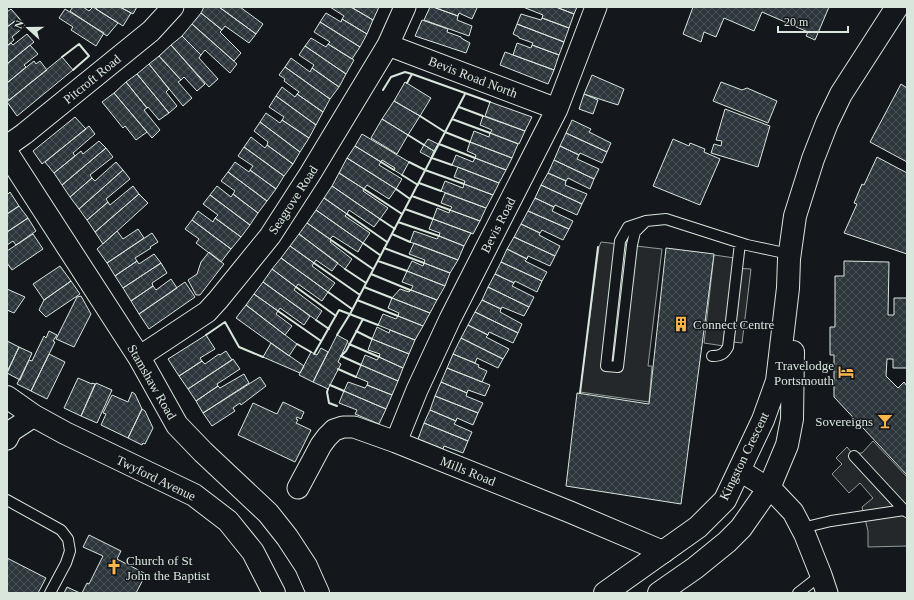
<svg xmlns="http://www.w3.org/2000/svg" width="914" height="600" font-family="'Times New Roman',serif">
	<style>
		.parking { fill: #24282b; stroke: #939e99 }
		.building { fill: url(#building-cross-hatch); stroke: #d8e6dc }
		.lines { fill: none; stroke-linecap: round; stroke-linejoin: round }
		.lane-casing { stroke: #d8e6dc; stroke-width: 12 }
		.street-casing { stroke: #d8e6dc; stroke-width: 23 }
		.primary-casing { stroke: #d8e6dc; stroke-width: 24 }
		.lane { stroke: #14181c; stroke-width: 10 }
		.street { stroke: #14181c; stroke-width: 21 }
		.primary { stroke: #14181c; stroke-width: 22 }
		.wall { stroke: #d8e6dc; stroke-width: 2 }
		.labels { text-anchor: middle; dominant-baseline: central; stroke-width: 3; stroke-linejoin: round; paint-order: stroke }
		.street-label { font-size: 13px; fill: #d8e6dc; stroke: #14181c }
		.poi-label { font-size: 13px; fill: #d8e6dc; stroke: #14181c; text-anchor: start }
	</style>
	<defs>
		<pattern id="building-cross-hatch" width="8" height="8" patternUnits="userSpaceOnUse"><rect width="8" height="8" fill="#2c363c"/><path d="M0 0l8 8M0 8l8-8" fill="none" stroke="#4a5358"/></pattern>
	</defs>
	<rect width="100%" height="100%" fill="#14181c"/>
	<!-- parking -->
	<path class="parking" d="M601,242L662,249L648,366H652L649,402L580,392L599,247Z
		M714,255L735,258L733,268L751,269L742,343L725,341L724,346L704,343Z
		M873,441L907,477V546L868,547V531L862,507L873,498L860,483L849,493L832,474L842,464L836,458L847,447L852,453H862Z"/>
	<!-- building -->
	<path class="building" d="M73,7H83L89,11L93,7L118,23L107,36L70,11Z
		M97,7H120L131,13L123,26L96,9Z
		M120,7H137L133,14Z
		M204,7H219L256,34L249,43L225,26L222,30L201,13Z
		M219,7H240L263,24L256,34Z
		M330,7H351L373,20L367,34L342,19L344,16Z
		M351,7H379L373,20Z
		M430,7H433L458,16L457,20L472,26L469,36L424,20Z
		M433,7H475L477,8L472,19L459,13L458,16Z
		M523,7H556L574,14L569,28L542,18L543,15Z
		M556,7H577L574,14Z
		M693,7H829L815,40L806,36L808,32L762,12L754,31L724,18L716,37L704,32L701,42L683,34Z
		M11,9L19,18L7,27V12Z
		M65,9L104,33L96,46L71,30L73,27L59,18Z
		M201,13L222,30L220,32L241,53L234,61L192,24Z
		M326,13L341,22L342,19L367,34L360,47L320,22Z
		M521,14L541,20L542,18L569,28L564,42L517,24Z
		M19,18L25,26L12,37L14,40L7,46V27Z
		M422,20L448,29L447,32L461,37V38L470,43L466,53L415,36Z
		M320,22L360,47L352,59L328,44L330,42L314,32Z
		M192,24L237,64L230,73L205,50L201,55L182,36Z
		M517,24L564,42L559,55L532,45L533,43L519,38V37L513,34Z
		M27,34L34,42L7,64V46L11,43L13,45Z
		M182,36L201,55L199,58L218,79L209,87L171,45Z
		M311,38L326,47L328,44L354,60L346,74L305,46Z
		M517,43L531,48L532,45L559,55L554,70L513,55Z
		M30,45L38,54L24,65L26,67L7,83V64Z
		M171,45L205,84L197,91L184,77L181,80L159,56Z
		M305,46L346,74L339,87L312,68L314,65L299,55Z
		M505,52L554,70L548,84L500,65Z
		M159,56L181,80L178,82L192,98L183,106L149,64Z
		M62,57L73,70L17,116L7,102Z
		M291,58L310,72L312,68L339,87L330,99L285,67Z
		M34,61L36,64L40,61L47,70L9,100L7,97V83Z
		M149,64L169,89L166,92L177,106L169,113L137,74Z
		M285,67L330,99L323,112L297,94L299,92L284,81L285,79L279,75Z
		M137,74L169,113L159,120L148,107L147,108L126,82Z
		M592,75L624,89L618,105L584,94Z
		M126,82L147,108L144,110L160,130L152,138L114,93Z
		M405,82L431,98L420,116L394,101Z
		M721,82L742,90L747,88L777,101L768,123L713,101Z
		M901,84L907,88V162L870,142Z
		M282,87L295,97L297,94L323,112L316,125L276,96Z
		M114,93L147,132L136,140L125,126L123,128L102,102Z
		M584,94L598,100L593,114L579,109Z
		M276,96L316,125L309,138L282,120L284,117L269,107Z
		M394,101L420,116L408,135L382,119Z
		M490,102L532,117L525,131L485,116Z
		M725,109L770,126L758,167L711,153L714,144L721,146L722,141L716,140Z
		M266,113L280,123L282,120L309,138L300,152L260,122Z
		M483,116L525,131L519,144L490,133L492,130L480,125Z
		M75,117L86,129L42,164L33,151Z
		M382,119L408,135L397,154L371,138Z
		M572,120L591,129L589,132L611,143L607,152L566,133Z
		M260,122L300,152L293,164L267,145L268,142L254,131Z
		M89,126L95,134L73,153L75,156L54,173L45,162Z
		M474,131L489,137L490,133L518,144L512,158L470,142Z
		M566,133L607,152L602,163L580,153L579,155L560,146Z
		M362,134L409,162L402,175L394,170L395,168L382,160L381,162L355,146Z
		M251,137L265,148L267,145L293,164L284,176L244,147Z
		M428,139L438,144L434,151L424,145Z
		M673,139L689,146L690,143L705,149L704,152L720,159L700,205L653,186Z
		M99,141L106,148L62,185L54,173L81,151L83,154Z
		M470,142L512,158L506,170L475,158L476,155L467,151Z
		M424,145L434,151L431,158L420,152Z
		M355,146L381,162L379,165L402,179L396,189L347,158Z
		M560,146L579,155L577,159L599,169L594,179L554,160Z
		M244,147L284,176L276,189L250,170L253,166L238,156Z
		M106,148L113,157L90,175L92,178L70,197L62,185Z
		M456,155L473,162L475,158L506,170L499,183L452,165Z
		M877,157L907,173V254L844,233L857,204L854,203L862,184L864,185Z
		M347,158L396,189L389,199L367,185L364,189L339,173Z
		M554,160L594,179L590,189L568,178L566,181L548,173Z
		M116,162L123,170L79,209L70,197L92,178L95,181Z
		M235,162L249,172L250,170L276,189L267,201L228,172Z
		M458,167L499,183L493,195L464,184L465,181L454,177Z
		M123,170L130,179L106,199L108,202L87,220L79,209Z
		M228,172L267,201L258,213L233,194L235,191L221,181Z
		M339,173L364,189L363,191L388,208L380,219L332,186Z
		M548,173L566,181L565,185L587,194L582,204L541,185Z
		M445,181L463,188L464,184L493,195L486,208L441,191Z
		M541,185L582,204L577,215L555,205L554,207L535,198Z
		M133,186L139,194L95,232L87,220L108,202L110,205Z
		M217,186L231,197L233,194L258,213L250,225L210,195Z
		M332,186L380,219L374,227L349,210L347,214L324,198Z
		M10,192L19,206L7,214V195Z
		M445,193L486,208L480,221L450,210L452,207L441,203Z
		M139,194L148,203L103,244L95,232Z
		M210,195L250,225L241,237L215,218L218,215L203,204Z
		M324,198L347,214L345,216L370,233L363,243L316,210Z
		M535,198L554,207L552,211L573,221L569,229L528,211Z
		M19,206L28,218L7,232V214Z
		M437,208L449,213L450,210L480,221L473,234L433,219Z
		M316,210L363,243L358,252L333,236L330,239L307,223Z
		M198,211L213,222L215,218L241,237L231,249L192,220Z
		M528,211L569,229L563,240L542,230L540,233L521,224Z
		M28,218L36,231L16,245L13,241L7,245V232Z
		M433,219L471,233L464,246L439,236L440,233L429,229Z
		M192,220L231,249L221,262L196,243L199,239L185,229Z
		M307,223L331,240L330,242L352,259L345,269L299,234Z
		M521,224L540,233L539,235L560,246L555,256L514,237Z
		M138,229L144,238L107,263L97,249L117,231L123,239Z
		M414,231L437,239L439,236L464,246L458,260L410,242Z
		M152,233L158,242L150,247L151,248L135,258L137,261L115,276L107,263Z
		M33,234L43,249L12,270L7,263V251Z
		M299,234L338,263L332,271L316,260L314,263L290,246Z
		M514,237L555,256L550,266L528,256L527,259L507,249Z
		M414,243L458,260L450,273L424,263L425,260L409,254Z
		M290,246L314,263L312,266L335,283L328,292L281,258Z
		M666,248L714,254L681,504L566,486L577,393L649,404Z
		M507,249L527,259L525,261L547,272L542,281L501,262Z
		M209,252L224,264L200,295H196L188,280L197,274L201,262Z
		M154,254L161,263L123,288L115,276L137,261L139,264Z
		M281,258L328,292L322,301L298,284L296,287L272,269Z
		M412,261L423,266L424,263L450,273L445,286L407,271Z
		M844,261L889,262L888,315H894V298H907V368H893V359H887L886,376L898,388L904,382L907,386V475L834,397V355H830V327H835V276H844Z
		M501,262L542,281L537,292L515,281L514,283L495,274Z
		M161,263L167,273L152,283L153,286L131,301L123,288Z
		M60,266L71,281L44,300L33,284Z
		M272,269L296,287L294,290L322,311L316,320L263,282Z
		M407,271L445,286L437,300L411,290L413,286L402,282Z
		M495,274L514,283L512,286L534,297L529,307L488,287Z
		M171,279L177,288L139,314L131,301L153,286L156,290Z
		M71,281L80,294L46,317L39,310L44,300Z
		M185,282L195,297L149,329L139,314Z
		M263,282L310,316L304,325L280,308L278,311L254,294Z
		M488,287L529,307L524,316L502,307L501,309L482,300Z
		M7,289L25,297L14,313L7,310Z
		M400,289L409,292L411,290L437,300L430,313L392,298Z
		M254,294L278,311L276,314L292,326L285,335L246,305Z
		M81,296L91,314L74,347L56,339L77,297Z
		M392,298L430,313L423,326L398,316L399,313L388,308Z
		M482,300L501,309L500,312L522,324L518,333L475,312Z
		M246,305L297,344L289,356L236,318Z
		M475,312L518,333L513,343L489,332L488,335L468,325Z
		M383,314L396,319L398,316L423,326L415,340L378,325Z
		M468,325L488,335L486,337L509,349L503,359L461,338Z
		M377,327L389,333L390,330L415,340L409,354L372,339Z
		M49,331L57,335L53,341L55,342L31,391L17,384L29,360L32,361L44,336L46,338Z
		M206,335L215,349L200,358L202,361L179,376L168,359Z
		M337,335L348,341L338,362L341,364L328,389L313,382Z
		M461,338L503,359L498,368L477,358L475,363L453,354Z
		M372,339L409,354L403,368L379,357L380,354L368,350Z
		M7,341L19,347L7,372Z
		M271,343L304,366L300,373L263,357Z
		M19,347L32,353L20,380L7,373Z
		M321,348L328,352L313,382L299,375L311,352L317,355Z
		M226,351L232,360L188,389L179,376L202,361L205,364L219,354L220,355Z
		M49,354L65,362L47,399L31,391Z
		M453,354L479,365L478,367L487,371L482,382L447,368Z
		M365,355L377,360L379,357L403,368L398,381L361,365Z
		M233,359L240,369L217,384L218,386L196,401L188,389Z
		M361,365L398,381L392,395L367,385L368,382L356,377Z
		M447,368L490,385L485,396L468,390L467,393L441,382Z
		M244,374L249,383L203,413L196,401L218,386L220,388Z
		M260,377L266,386L241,405L240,403L233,408L235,411L212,426L203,413Z
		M78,378L92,384V383L95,384L81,416L64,408Z
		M348,382L365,388L367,385L392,395L386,409L344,391Z
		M441,382L467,393L466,396L483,403L478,413L435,396Z
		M96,383L112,390L97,423L81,416Z
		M344,391L386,409L379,424L355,414L357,410L339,403Z
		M132,392L135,394L142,409L128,438L101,425L106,414L103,413L112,395L128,402Z
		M435,396L478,413L473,425L457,418L456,421L430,410Z
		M283,402L304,412L301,419L297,417L296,419L298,420L296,423L311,430L295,462L238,435L253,403L277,414Z
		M142,409L145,411L153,428L145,444L143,443L142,445L128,438Z
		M430,410L456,421L454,424L472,432L468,441L424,423Z
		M424,423L468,441L463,453L444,446L443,449L418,439Z
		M89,535L121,551L117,559L146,574L136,593H82L87,583L89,584L103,556L83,547Z
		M7,558L46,578L38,593H7Z
		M67,587L80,593H64Z"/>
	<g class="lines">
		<defs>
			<path id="lane" d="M646,221L635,232L632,245L618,367L606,366L620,241L628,227L646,221L666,219L747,245L789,254
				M712,356C721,356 724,354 728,347L740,243
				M854,456L904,510
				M7,500L61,530L68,539L70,551L66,563L50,593
				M802,528L831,521L904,510L907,512
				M798,593L821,575"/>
			<path id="street" d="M388,45L557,109
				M7,146L24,134L151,31L173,7
				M139,357L207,312L218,300L270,236L310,174L388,45L405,7
				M7,439L11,431L34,416
				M396,442L417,390L450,319L557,109L596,7
				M739,470L774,492L793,512L805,535L821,575L827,593
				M298,488L321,445L327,437L334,430L343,427H354L396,442L570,512L664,552"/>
			<path id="primary" d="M7,153L139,357L177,425L203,452L268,513L287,537L306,566L318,593
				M7,397L34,416L65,433L194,495L228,521L253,552L274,593
				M605,593L698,527L725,500L763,420L777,381L788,288L789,259L795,216L813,159L827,123L841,94L897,7
				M659,593L695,568L727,542L741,528L769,488L787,445L792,419L793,352"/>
		</defs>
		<!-- lane casing -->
		<use href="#lane" class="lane-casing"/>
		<!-- street casing -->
		<use href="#street" class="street-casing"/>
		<!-- primary casing -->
		<use href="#primary" class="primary-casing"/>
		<!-- lane -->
		<use href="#lane" class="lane"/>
		<!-- street -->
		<use href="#street" class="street"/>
		<!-- primary -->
		<use href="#primary" class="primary"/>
		<!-- wall -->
		<path class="wall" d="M62,57L79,44L89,56L73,70
			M407,83L412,74L490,102
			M383,90L391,77L405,72L412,74
			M459,107L483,116
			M420,116L445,132L470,142
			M452,119L490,133
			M408,135L424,145
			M439,144L475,158
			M432,158L452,165
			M381,162L394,170
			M409,162L425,170L464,184
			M402,175L418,185
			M419,183L441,191
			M364,189L402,214
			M396,189L410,199
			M412,196L450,210
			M405,209L433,219
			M347,214L387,242
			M380,219L395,229
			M398,222L439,236
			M392,234L410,242
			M331,240L373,269
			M363,243L380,255
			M384,248L424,263
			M378,261L407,271
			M314,263L360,295
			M345,269L366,283
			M371,274L410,290
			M296,287L336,316
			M364,287L392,298
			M328,292L352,309
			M357,300L398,316
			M278,311L321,341
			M316,320L329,329
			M356,331L372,339
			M206,335L225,322L239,347L263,357
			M337,335L350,314L465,94
			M297,344L311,352
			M349,344L379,357
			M314,354L339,310L378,325
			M341,356L346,351L363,319
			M341,356L361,365
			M338,369L356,377
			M330,385L344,391
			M328,389L327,392L329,403L337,406
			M580,393L598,247"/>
	</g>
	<!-- icons -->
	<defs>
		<symbol id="building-bare" viewBox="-9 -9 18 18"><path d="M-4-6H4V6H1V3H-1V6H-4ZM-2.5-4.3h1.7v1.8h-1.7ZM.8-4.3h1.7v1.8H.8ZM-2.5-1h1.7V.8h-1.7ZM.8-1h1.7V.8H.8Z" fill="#ffb74d" stroke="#14181c" stroke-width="2.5" paint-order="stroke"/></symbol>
		<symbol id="hotel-bare" viewBox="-9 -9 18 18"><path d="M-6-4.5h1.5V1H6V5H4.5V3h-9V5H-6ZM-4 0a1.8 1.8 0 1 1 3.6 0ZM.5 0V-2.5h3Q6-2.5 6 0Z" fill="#ffb74d" stroke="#14181c" stroke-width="2.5" paint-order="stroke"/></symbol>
		<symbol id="bar-bare" viewBox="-9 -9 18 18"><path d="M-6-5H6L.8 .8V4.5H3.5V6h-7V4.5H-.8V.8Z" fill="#ffb74d" stroke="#14181c" stroke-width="2.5" paint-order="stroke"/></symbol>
		<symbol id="church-bare" viewBox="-9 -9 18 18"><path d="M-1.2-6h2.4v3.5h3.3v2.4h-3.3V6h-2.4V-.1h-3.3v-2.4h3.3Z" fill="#ffb74d" stroke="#14181c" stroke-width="2.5" paint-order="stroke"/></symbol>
	</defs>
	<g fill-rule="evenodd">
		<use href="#building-bare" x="670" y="313" width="22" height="22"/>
		<use href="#hotel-bare" x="835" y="361" width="22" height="22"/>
		<use href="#bar-bare" x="874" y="410" width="22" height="22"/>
		<use href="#church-bare" x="103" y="556" width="22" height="22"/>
	</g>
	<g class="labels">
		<!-- street labels -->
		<g class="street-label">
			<text transform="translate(473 77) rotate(21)">Bevis Road North</text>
			<text transform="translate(92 79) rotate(-39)">Pitcroft Road</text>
			<text transform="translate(293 200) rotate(-57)">Seagrove Road</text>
			<text transform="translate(498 225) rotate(-63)">Bevis Road</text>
			<text transform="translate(152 382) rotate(60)">Stamshaw Road</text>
			<text transform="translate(744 456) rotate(-64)">Kingston Crescent</text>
			<text transform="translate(468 471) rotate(22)">Mills Road</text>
			<text transform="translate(156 478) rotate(26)">Twyford Avenue</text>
		</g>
		<!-- poi labels -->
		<g class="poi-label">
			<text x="693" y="324">Connect Centre</text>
			<text x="834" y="365" text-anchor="end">Travelodge<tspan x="834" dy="15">Portsmouth</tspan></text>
			<text x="873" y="421" text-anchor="end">Sovereigns</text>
			<text x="126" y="560">Church of St<tspan x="126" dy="15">John the Baptist</tspan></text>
		</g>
	</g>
	<!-- border -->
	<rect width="914" height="600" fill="none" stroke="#d8e6dc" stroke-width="16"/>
	<!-- north arrow -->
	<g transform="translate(28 28) rotate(291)" stroke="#14181c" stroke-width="3" paint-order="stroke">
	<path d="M0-3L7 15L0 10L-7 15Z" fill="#d8e6dc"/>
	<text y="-6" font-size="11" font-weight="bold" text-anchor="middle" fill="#d8e6dc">N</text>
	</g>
	<!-- scale -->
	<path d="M778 26v6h70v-6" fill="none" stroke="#d8e6dc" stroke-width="2"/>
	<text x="784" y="26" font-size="12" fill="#d8e6dc" stroke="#14181c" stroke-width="3" paint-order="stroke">20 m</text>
</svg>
